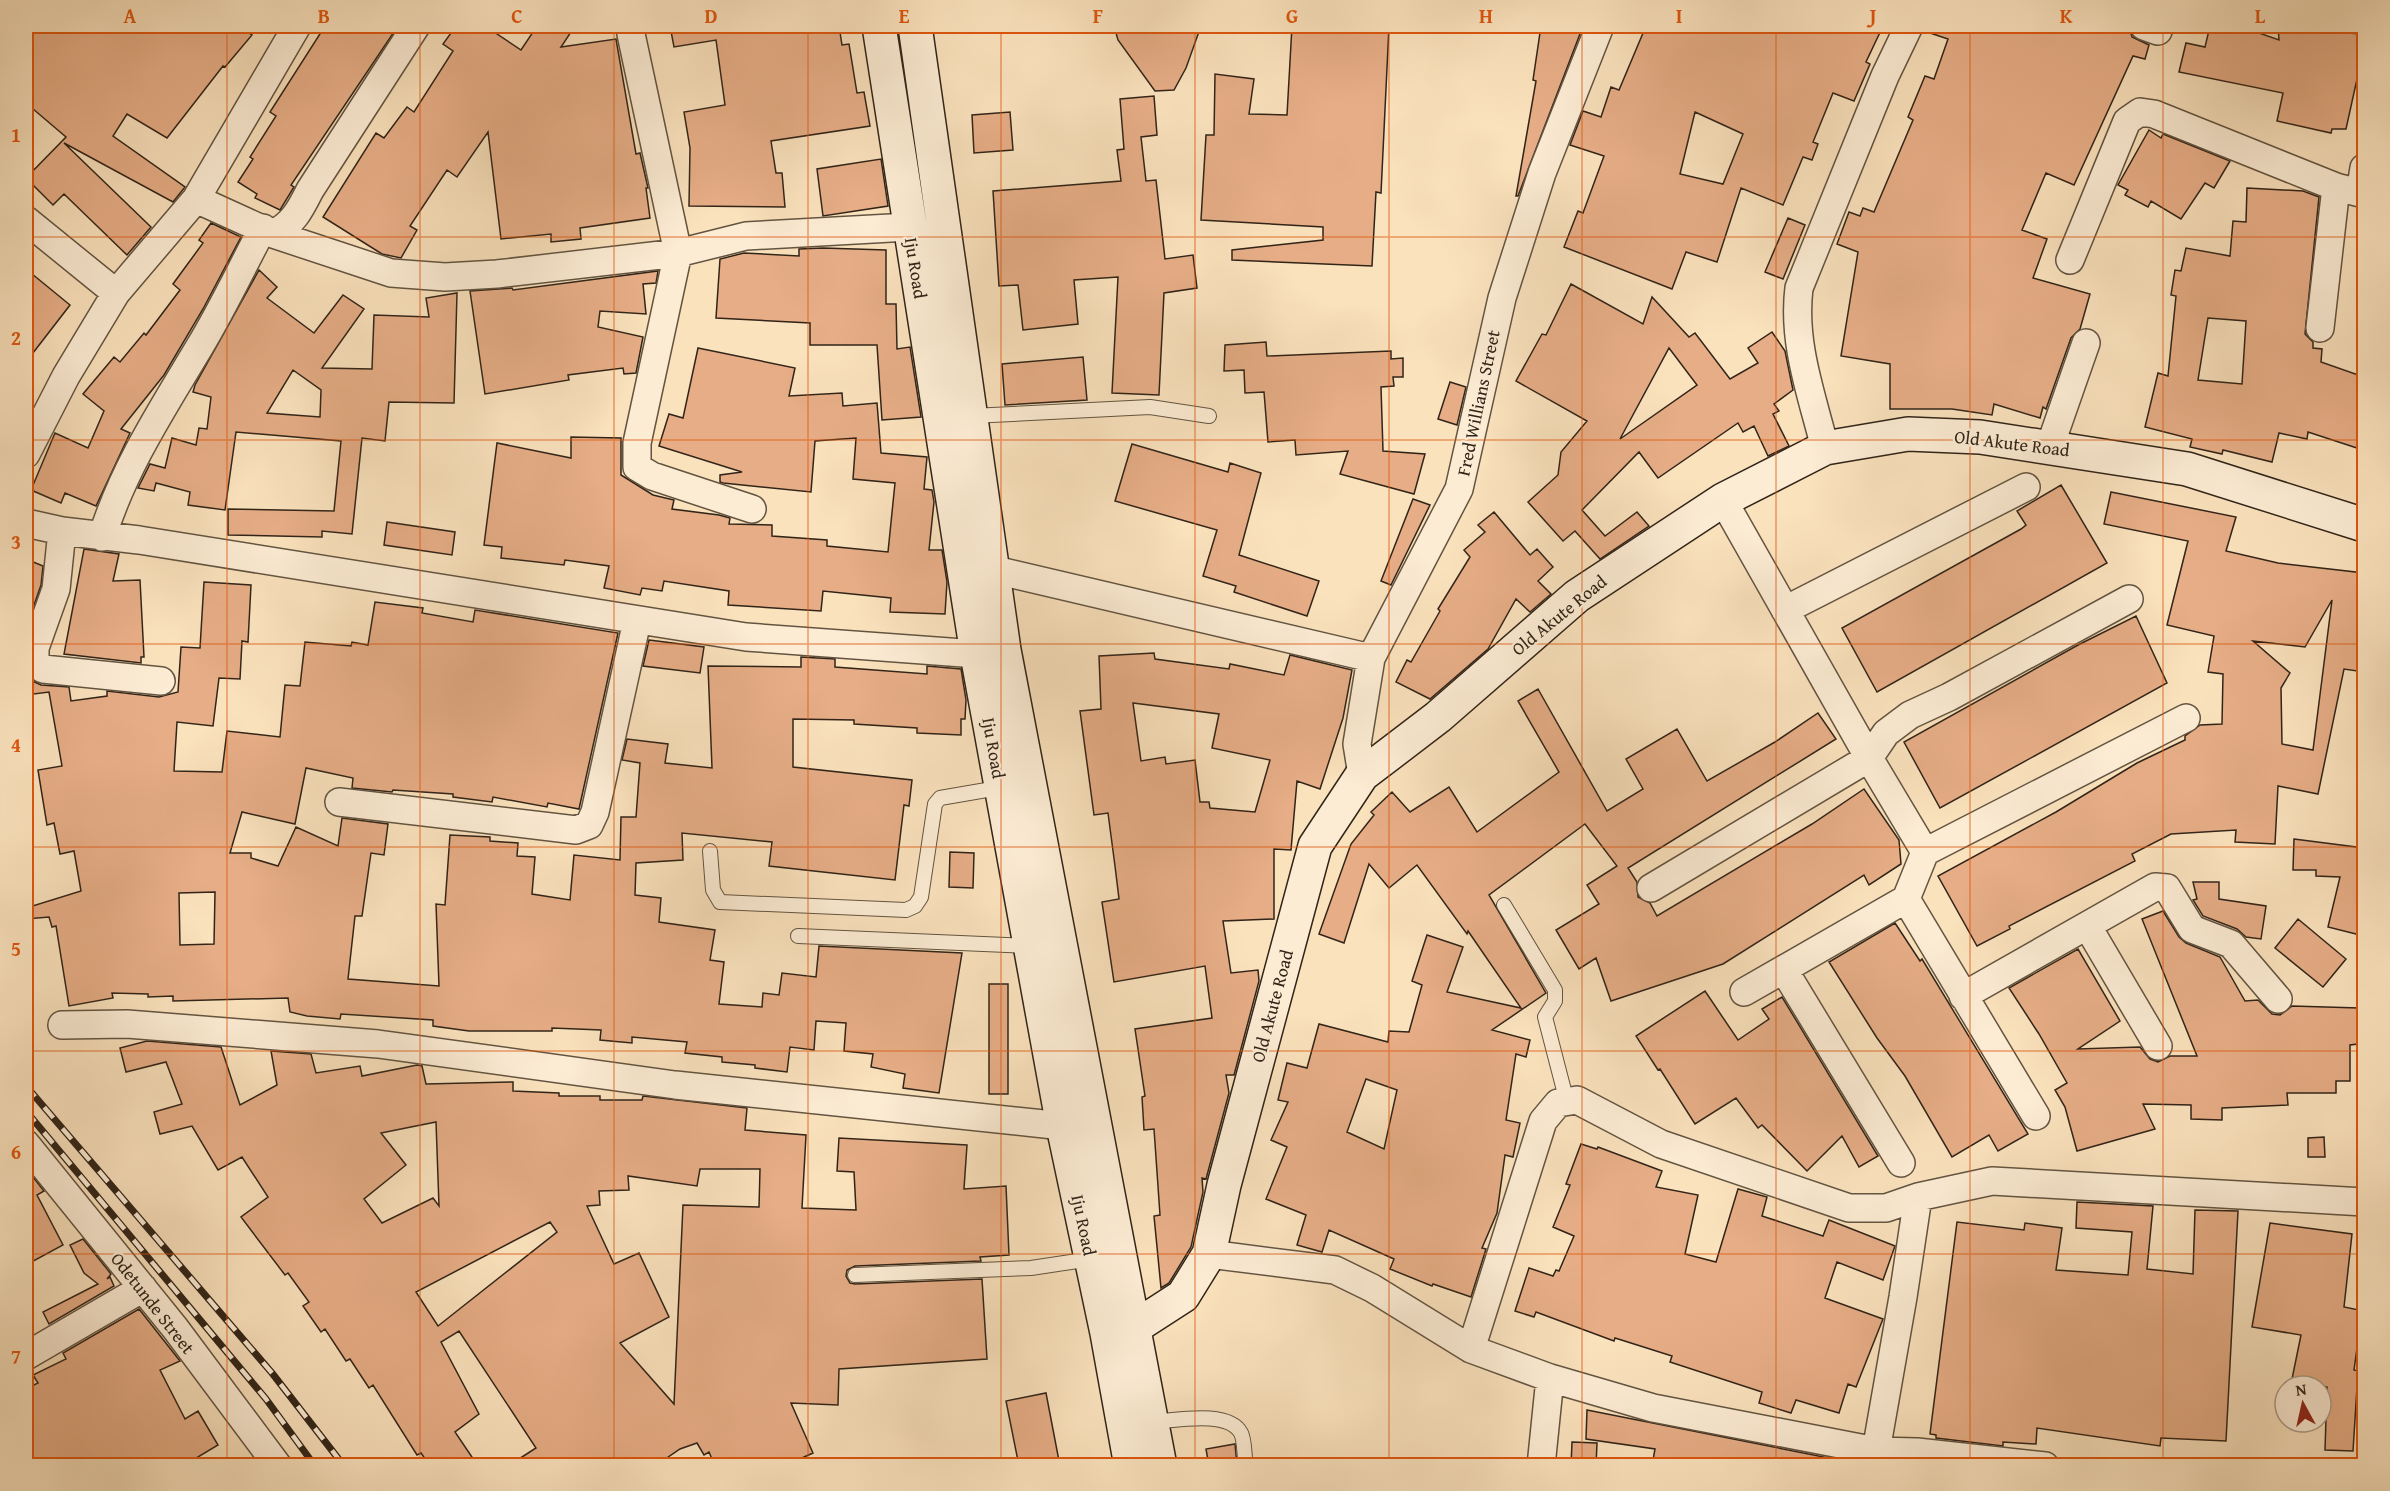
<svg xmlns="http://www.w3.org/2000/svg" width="2390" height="1491" font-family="'Gentium Book Plus',serif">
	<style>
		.building { fill: #e6ad86; stroke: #312418; stroke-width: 1.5; fill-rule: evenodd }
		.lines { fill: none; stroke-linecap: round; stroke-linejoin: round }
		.lane-casing { stroke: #635441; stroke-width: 16 }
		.street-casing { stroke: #635441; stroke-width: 30 }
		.secondary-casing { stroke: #312418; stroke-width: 36 }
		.lane { stroke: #fcecd4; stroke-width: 14 }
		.street { stroke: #fcecd4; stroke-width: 27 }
		.secondary { stroke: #fcecd4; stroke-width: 33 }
		.rail-casing { stroke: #312418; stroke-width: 7 }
		.rail { stroke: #fcecd4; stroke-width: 4.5; stroke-dasharray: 14; stroke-linecap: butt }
		.grid { fill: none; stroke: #df560d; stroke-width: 1.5; stroke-opacity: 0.55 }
		.labels { text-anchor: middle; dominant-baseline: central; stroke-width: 4.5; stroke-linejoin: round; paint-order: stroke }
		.street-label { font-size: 18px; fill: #312418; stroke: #fcecd4 }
		.neatline { fill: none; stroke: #df560d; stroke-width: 2 }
		.grid-label { font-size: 20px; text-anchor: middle; font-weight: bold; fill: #df560d }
	</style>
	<rect width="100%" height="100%" fill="#fae2bd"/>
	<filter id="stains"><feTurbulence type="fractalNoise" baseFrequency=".00333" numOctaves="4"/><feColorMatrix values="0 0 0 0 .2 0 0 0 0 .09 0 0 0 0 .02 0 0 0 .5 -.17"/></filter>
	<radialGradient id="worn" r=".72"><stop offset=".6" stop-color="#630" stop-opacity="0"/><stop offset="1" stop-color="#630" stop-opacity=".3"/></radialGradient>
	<!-- building -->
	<path class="building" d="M39,26H254L249,33L252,35L225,67L223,66L167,138L127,114L113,136L185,187L173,202L64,143L151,227L127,255L64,194L53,205L26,178L66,137L26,103V44Z
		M325,26H398L291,185L294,187L280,210L255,198L257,194L238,182L253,159L250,157L276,116L270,112Z
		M456,26H485L521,50L537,26H575L561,47L616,39L636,154L640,153L648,188H646L650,218L580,228L581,239L551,242V234L501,239L488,132L457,177L447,170L410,226L417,230L401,258L382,254L323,217L376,133L384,138L407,107L414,112L453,51L443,44Z
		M670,26H839L842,45L849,44L857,93L864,92L870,126L771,141L776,173H782L785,207L689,206L690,148L684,112L725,105L716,40L674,47Z
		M1114,26H1201L1186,68L1174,90L1155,91L1118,40Z
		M1292,26H1389L1381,193L1376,192L1372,266L1232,260V250L1323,240V227L1201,220L1206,135H1214L1215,74L1254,79L1249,114L1287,115Z
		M1541,26H1583L1518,196H1516L1536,81L1533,80Z
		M1646,26H1883L1866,62L1870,64L1854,101L1833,93L1813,142L1818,144L1812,160L1803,157L1783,205L1741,188L1717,262L1686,252L1672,289L1564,247L1578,211L1583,213L1604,156L1570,145L1583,111L1601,117L1611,87L1619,90ZM1695,112L1743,134L1723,184L1680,174Z
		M1925,26H2129L2132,37L2149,45L2145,59L2133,56L2074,185L2046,173L2022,230L2047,239L2033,278L2090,294L2080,329L2071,338L2046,409L2043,407L2040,418L1994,404L1992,415L1952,409H1890V364L1841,356L1858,252L1837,244L1849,212L1860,216L1863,208L1874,212L1913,120L1908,117L1925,76L1934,79L1948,39L1924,31Z
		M2210,26H2239L2279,40L2278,26H2308V30L2361,34L2359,70L2346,129H2332L2331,133L2277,121L2283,93L2179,72L2186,43L2205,47Z
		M1154,96L1157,135L1141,137L1146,181L1156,180L1165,259L1193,255L1197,288L1164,293L1159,395L1112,393L1118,277L1074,280L1078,324L1023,330L1018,285L999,286L993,191L1121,181L1117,150L1124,149L1120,99Z
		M1010,112L1013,150L974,153L972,115Z
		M2149,130L2161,138L2163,134L2230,161L2214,188L2205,183L2181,219L2151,201L2148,207L2125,195L2128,190L2118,185Z
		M881,159L888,206L823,216L817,169Z
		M2247,188L2303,191L2319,197L2305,334L2313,342V348L2322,349L2321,362L2364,377V436L2360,449L2308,432L2307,439L2279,433L2272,462L2223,450L2222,454L2190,447L2192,439L2145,427L2158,373L2168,376L2176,296L2171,295L2175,270L2181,271L2186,248L2230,256L2233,221L2246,222ZM2208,318L2246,321L2242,384L2198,380Z
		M1788,218L1805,225L1783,279L1765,272Z
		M211,223L241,237L203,309L164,375L121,429L130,433L96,506L65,493L61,503L31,490L55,433L88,448L104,411L83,394L114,357L120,362L144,333L146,335L180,290L173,284L203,243L199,240Z
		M823,248L886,250V304H896L897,349L910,347L921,417L882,420L877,345H810V323L716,318L720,259L744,253L799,256V249Z
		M26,269L70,305L26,362Z
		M259,270L277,287L267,298L314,333L343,295L364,309L322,368L372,369L374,315L429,317L426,298L457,293L454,403L389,402L385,441L362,438L352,534L322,531V537L228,535V509L334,511L341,441L236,432L225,510L188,505L190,492L156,483L154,491L138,488L150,464L165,468L172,438L196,445L199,428L207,429L211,397L193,392L195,385ZM293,370L321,390L320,417L267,413Z
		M658,271L656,283L643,284L646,314L600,311L598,327L643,337L636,373L624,374L623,368L568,375L569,380L485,394L470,291L512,288L513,290Z
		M1571,284L1643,324L1652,297L1689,337L1695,333L1730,379L1758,363L1748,348L1772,332L1785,351L1793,390L1774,404L1779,411L1773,414L1789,446L1768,456L1754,426L1743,432L1738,423L1658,478L1639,452L1582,510L1605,536L1637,512L1649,526L1600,559L1575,531L1563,541L1528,502L1558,475L1561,452L1587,421L1516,381L1542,334L1546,335ZM1669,348L1697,385L1620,439Z
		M1266,342L1267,356L1391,351V359L1403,358V377H1393L1394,386L1381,387L1383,451L1425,454L1414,494L1340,474L1348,451L1296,455L1295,440L1268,442L1264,392L1245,393L1244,370L1224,371L1225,345Z
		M698,348L795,368L789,396L842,393L843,406L877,403L881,453L927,457L924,489L932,490L934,502L929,550H942L947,582L945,614L890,612L891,598L823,591L821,611L728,605L729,591L664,581L662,591L642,588L640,595L604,588L609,566L565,560L564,565L501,558L502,547L484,545L497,443L571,458V437L621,438V475L653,495L674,500L672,509L719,515L730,518L729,524L772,525V536L827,540V546L888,552L895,483L853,479L856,438L815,441L811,492L723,483L720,482V475L742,472L659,446L669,414L683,418Z
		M1083,357L1087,400L1005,405L1002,364Z
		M1450,382L1466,387L1457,425L1438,419Z
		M1132,444L1228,472L1230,463L1261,473L1239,555L1319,581L1307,616L1234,592L1236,586L1203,576L1217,530L1115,501Z
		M2061,485L2107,563L1877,692L1842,628L2021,529L2026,525L2017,511Z
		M2111,492L2236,517L2226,551L2278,563L2364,573V672L2344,669L2318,794L2278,786L2275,844L2235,842L2236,830L2171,834L2132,854L2135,861L2009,926L2010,929L1977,946L1938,876L2056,812L2137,763L2185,740V736L2200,725L2222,724L2223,674L2208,672L2214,636L2167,625L2188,541L2104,524ZM2332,600L2313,750L2282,744L2281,688L2290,673L2253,641L2305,647Z
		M1413,499L1430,505L1391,585L1381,581Z
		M1494,512L1530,555L1537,549L1553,567L1538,581L1551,594L1530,612L1516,599L1488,649L1430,699L1396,682L1407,660L1411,662L1440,611L1438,609L1470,557L1464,550L1485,532L1478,525Z
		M387,522L455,532L452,555L384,545Z
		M84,549L119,554L113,581L140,580L144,657H141V663L64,654Z
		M26,559L43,566L41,585L26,628Z
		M204,582L251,585L248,642L242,641L240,679L219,678L213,726L177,722L174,771L222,772L227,731L280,737L285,685L300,686L305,642L351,646L352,642L368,645L375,602L423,608L422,613L473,622L475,610L618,633L579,809L548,803L547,807L493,797L492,802L453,797V794L393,790L392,792L352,788L353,778L306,768L295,824L242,812L230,853H251V858L278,866L296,827L338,846L342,818L388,824L384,855L371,853L362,916H355L348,979L439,986L436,904L445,905L450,835L490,837V841L518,843L517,856L535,857L532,894L570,900L574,855L620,860L621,817H636L640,763L622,760L627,739L668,744L665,763L712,768L708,666L801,667V657L835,659V667L927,674V666L961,669L966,700L965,719H961V735L917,733V728L854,724V720L793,719V767L912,780L909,806L904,805L895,880L769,866L772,842L682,833L683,860L636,863L635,895L661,898L659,922L715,930L710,960L724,962L719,1004L762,1007L763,993L779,995L782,973L816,977L819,946L962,953L939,1093L903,1088L905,1074L871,1067L873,1054L844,1051L846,1023L816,1021L814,1050L790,1047L787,1072L755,1068V1065L722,1062V1057L685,1053L687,1042L632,1037V1043L600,1040L601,1030L552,1028V1031H469L433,1026V1020L341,1014L340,1019L307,1016L290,1012L288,998L173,1001V996L148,997V994L112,993L113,998L69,1006L56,926L52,927L49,917L26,919V908L81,891L74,851L60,854L54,823L47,825L38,770L62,766L49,692L26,695V678L41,685L69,687L71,701L107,696V691L159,697L178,692L181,647L200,648ZM215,892L214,944L180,945L179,893Z
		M2136,616L2167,683L1940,808L1904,742L2078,645Z
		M649,640L704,647L700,673L643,666Z
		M1154,653L1155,659L1229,669L1230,664L1284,675L1290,655L1352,670L1343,718L1320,789L1297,781L1291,850L1274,849V919L1223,921L1231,973L1258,970L1259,981L1234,1075H1226L1229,1093L1206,1179L1202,1178L1203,1192L1191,1247L1169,1283L1161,1288L1154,1216L1160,1215L1154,1129L1144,1130L1142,1097L1145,1096L1135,1029L1212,1018L1205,966L1114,982L1102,902L1119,899L1115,866L1108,813L1094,815L1080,711L1101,709L1099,656ZM1133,703L1219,714L1212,748L1270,760L1255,812L1210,808L1209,802H1200L1195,760L1166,764L1165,757L1141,761Z
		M1538,689L1607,811L1643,789L1626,759L1677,729L1707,781L1775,742L1818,713L1836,739L1628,868L1637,882L1638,897L1650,903L1657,916L1812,824L1864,789L1899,840L1901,864L1869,885L1864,875L1723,964L1611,1001L1596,958L1579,969L1556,930L1599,904L1587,885L1617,866L1585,824L1489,895L1546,993L1492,1030L1530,1040L1526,1057L1516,1054L1506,1120L1520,1123L1513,1157L1505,1155L1497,1213L1482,1248L1486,1249L1471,1297L1433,1284L1432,1286L1390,1269L1394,1259L1329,1230L1322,1252L1297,1245L1306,1215L1266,1199L1287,1147L1271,1140L1288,1102L1278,1100L1287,1063L1307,1068L1319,1024L1388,1042L1389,1031L1409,1032L1422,985L1412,981L1427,935L1463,947L1447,992L1521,1008L1468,931L1467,934L1417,865L1389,888L1369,864L1344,943L1319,934L1351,844L1374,815L1371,812L1392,792L1410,812L1449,787L1477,832L1559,772L1518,701ZM1366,1079L1397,1090L1384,1149L1347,1132Z
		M2294,839L2364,848V936L2328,927L2340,877L2316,876V870H2293Z
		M950,852L974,853L973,888L949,887Z
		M2193,882H2219V899L2266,906L2261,939L2246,937L2237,929L2203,916L2193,900L2197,899Z
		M2163,911L2179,937L2186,943L2220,957L2245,1001L2258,1000L2272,1014L2280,1015L2292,1006L2359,1008L2358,1044L2350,1045V1081H2336V1093H2287L2288,1105L2222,1108V1120L2191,1119V1105L2143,1104L2155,1129L2077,1151L2065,1107L2055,1090L2067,1083L2039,1034L2009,988L2078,949L2120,1021L2078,1049L2140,1047L2150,1059L2158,1062L2170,1056H2197L2142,919Z
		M2298,919L2346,959L2323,987L2275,948Z
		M1895,923L1920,961L1922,959L2028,1134L1998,1151L1989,1135L1952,1157L1905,1076L1877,1038L1829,962Z
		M989,984H1008V1094H989Z
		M1705,991L1738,1040L1769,1019L1762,1009L1782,997L1878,1156L1859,1167L1842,1136L1807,1171L1762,1125L1758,1128L1736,1098L1695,1124L1660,1069L1658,1070L1636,1036Z
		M147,1041L221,1047L240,1105L277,1085L271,1051L311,1054L316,1073L360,1066L362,1076L417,1065L422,1066L426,1084L513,1082V1091L559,1093V1096H600V1100H642L643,1096L747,1108L745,1130L806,1135L802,1208L856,1210L854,1172L837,1171L839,1138L967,1145L964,1189L1006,1186L1009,1255L980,1257L981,1261L855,1266L847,1270L846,1276L850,1283L855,1284L982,1279L987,1359L839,1369L838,1405L791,1403L813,1453L784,1466H715L709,1452L704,1455L697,1443L680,1449L655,1466H508L536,1448L459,1331L441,1342L479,1414L455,1432L478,1466H430L421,1453L417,1455L373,1385L369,1388L350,1359L346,1361L325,1329L321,1332L303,1306L309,1302L288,1273L285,1275L241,1217L268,1197L242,1157L218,1170L192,1126L160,1134L154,1112L182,1104L166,1062L126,1072L120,1048ZM436,1122L439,1206L433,1198L382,1223L364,1199L406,1165L381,1133ZM700,1169H760L759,1207L683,1205L674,1404L620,1343L669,1317L639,1253L614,1264L587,1206L600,1205L599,1191L629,1190L628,1176L697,1186ZM550,1222L557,1232L438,1326L416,1292Z
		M2324,1137L2325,1157H2308V1138Z
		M1581,1144L1597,1149L1598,1147L1662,1171L1656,1187L1698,1195L1685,1254L1716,1262L1738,1189L1767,1197L1762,1216L1823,1236L1829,1220L1895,1246L1883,1280L1837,1262L1825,1298L1883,1319L1856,1387L1848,1384L1839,1413L1796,1400L1791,1413L1759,1403L1762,1392L1670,1362L1672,1356L1615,1338L1614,1341L1536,1312L1534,1317L1515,1311L1529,1268L1553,1276L1556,1270L1559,1271L1574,1236L1553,1227L1570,1185L1566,1184Z
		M26,1168L44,1191L37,1195L63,1245L26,1265Z
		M2077,1202L2153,1206L2147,1269L2193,1274L2195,1210L2238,1211L2226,1441L2161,1438L2160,1446L2037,1428L2036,1444L2003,1442V1446L1936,1438V1435L1930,1434L1957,1222L2024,1230L2025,1223L2062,1228L2056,1270L2128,1275L2132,1232L2076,1228Z
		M2270,1223L2352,1234L2344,1307L2364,1311V1335L2359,1334L2354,1370L2358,1371L2353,1451L2325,1450L2327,1387L2292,1379L2301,1335L2252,1327Z
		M83,1239L111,1274L107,1279L110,1277L114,1286L49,1324L43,1312L98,1284L84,1273L70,1245Z
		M139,1309L180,1361L160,1370L185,1419L198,1411L218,1445L183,1466H44L39,1458L34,1460L26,1444V1389L38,1383L33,1375L66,1359L63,1353Z
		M1046,1393L1060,1466H1019L1006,1401Z
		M1587,1410L1854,1463V1466H1652L1655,1449L1586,1439Z
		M1572,1442L1597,1443L1596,1466H1571Z
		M1235,1444L1237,1466H1209L1206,1449Z"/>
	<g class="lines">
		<defs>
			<path id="lane" d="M971,416L1150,407L1209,416
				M710,851L713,890L720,902L906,910L915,906L921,897L935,804L940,798L1004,787
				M1504,905L1555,990V1001L1545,1017L1567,1102
				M798,936L1030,946
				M855,1275L1031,1268L1091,1259
				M1152,1422C1174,1421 1228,1409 1241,1433C1245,1441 1244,1456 1246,1466"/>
			<path id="street" d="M632,26L631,34L678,253L637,443V467L652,476L752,509
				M2144,26L2158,31
				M2364,168L2360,193L2364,194
				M196,199L273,234L391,273L445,277L497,274L678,253L746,236L909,227
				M26,220L116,293
				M273,234C293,224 300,210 310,190L416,26
				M2070,260L2127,121L2140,112L2154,114L2336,187L2360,193
				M2320,328L2336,187
				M2050,446L2086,343
				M1825,448C1812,396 1792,343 1799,288L1885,76L1909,26
				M26,454L66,376L116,293L196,199L297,26
				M1723,500L1869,758L1925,852
				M26,523L62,531L139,540L746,637L977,654
				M62,531L56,589L35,648V662L43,669L161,681
				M102,537C124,467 163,408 200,346C223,308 242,267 263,228
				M995,570L1371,658
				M1785,610L2026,487
				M1362,775L1357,744L1371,658L1459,489L1502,298L1542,173L1600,26
				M339,802L576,830L589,825L595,812L637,621
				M1651,888L1869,758L1886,733L1910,715L1949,697L2129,599
				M2088,927L2158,1046
				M1784,970L1901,1163
				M1744,992L1906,899
				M1963,996L2155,887L2167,888L2192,929L2231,944L2278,999
				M62,1025L127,1024L378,1044L675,1085L1063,1126
				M2036,1116L1906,899L1925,852L2186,718
				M26,1144L175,1328L278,1466
				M1209,1254L1335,1270L1372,1288L1471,1349L1550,1378L1653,1408L1876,1451L1917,1452L2045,1466
				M1471,1349L1543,1121L1558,1103L1577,1100L1661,1144L1849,1208H1886L1918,1197L1992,1181L2364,1202
				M26,1356L143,1288
				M1876,1451L1903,1297L1918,1197
				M1541,1466L1550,1378"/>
			<path id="secondary" d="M879,26L977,654L1063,1126L1107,1333L1131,1466
				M915,26L1004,650L1160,1466
				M1135,1327L1183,1296L1209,1254L1224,1185L1315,846L1362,775L1438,717L1577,596L1723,500L1825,448L1908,434L1980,437L2187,469L2364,525"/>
		</defs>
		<!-- lane casing -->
		<use href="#lane" class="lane-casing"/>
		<!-- street casing -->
		<use href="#street" class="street-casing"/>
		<!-- secondary casing -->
		<use href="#secondary" class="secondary-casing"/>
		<!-- lane -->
		<use href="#lane" class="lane"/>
		<!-- street -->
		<use href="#street" class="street"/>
		<!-- secondary -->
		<use href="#secondary" class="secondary"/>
		<defs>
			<path id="rail" d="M26,1086L272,1373L344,1466
				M26,1111L266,1399L315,1466"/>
		</defs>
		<!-- rail casing -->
		<use href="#rail" class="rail-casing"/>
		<!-- rail -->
		<use href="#rail" class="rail"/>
	</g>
	<!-- grid -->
	<path class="grid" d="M227,26V1466M420,26V1466M614,26V1466M808,26V1466M1001,26V1466M1195,26V1466M1389,26V1466M1582,26V1466M1776,26V1466M1970,26V1466M2163,26V1466M26,237H2364M26,440H2364M26,644H2364M26,847H2364M26,1051H2364M26,1254H2364"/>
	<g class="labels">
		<!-- street labels -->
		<g class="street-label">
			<text transform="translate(916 268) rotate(81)">Iju Road</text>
			<text transform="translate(1478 403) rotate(-78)">Fred Willians Street</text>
			<text transform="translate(2012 443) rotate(7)">Old Akute Road</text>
			<text transform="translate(1559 615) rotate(-39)">Old Akute Road</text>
			<text transform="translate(994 748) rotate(80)">Iju Road</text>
			<text transform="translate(1272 1006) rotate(-75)">Old Akute Road</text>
			<text transform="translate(1084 1225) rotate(78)">Iju Road</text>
			<text transform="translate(153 1303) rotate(52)">Odetunde Street</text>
		</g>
	</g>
	<!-- margin -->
	<rect width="2390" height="1491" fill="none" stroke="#fae2bd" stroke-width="66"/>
	<!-- north arrow -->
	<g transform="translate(2303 1404) rotate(352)"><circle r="28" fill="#fcecd4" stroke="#ab9c89" stroke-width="1.5"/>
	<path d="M0-4.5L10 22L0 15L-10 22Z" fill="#8f2418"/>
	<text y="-9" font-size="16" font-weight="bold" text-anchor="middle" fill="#312418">N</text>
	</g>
	<rect x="33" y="33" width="2324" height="1425" class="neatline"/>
	<g class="grid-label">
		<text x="130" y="23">A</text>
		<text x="324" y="23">B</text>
		<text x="517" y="23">C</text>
		<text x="711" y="23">D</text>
		<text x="904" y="23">E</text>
		<text x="1098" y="23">F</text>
		<text x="1292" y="23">G</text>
		<text x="1486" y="23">H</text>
		<text x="1679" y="23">I</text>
		<text x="1873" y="23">J</text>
		<text x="2066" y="23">K</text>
		<text x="2260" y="23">L</text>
		<text x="16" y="142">1</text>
		<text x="16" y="345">2</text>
		<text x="16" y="549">3</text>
		<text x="16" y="752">4</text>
		<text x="16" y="956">5</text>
		<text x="16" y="1159">6</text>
		<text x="16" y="1363">7</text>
	</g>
	<rect width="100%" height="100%" filter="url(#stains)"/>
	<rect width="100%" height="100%" fill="url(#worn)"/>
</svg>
